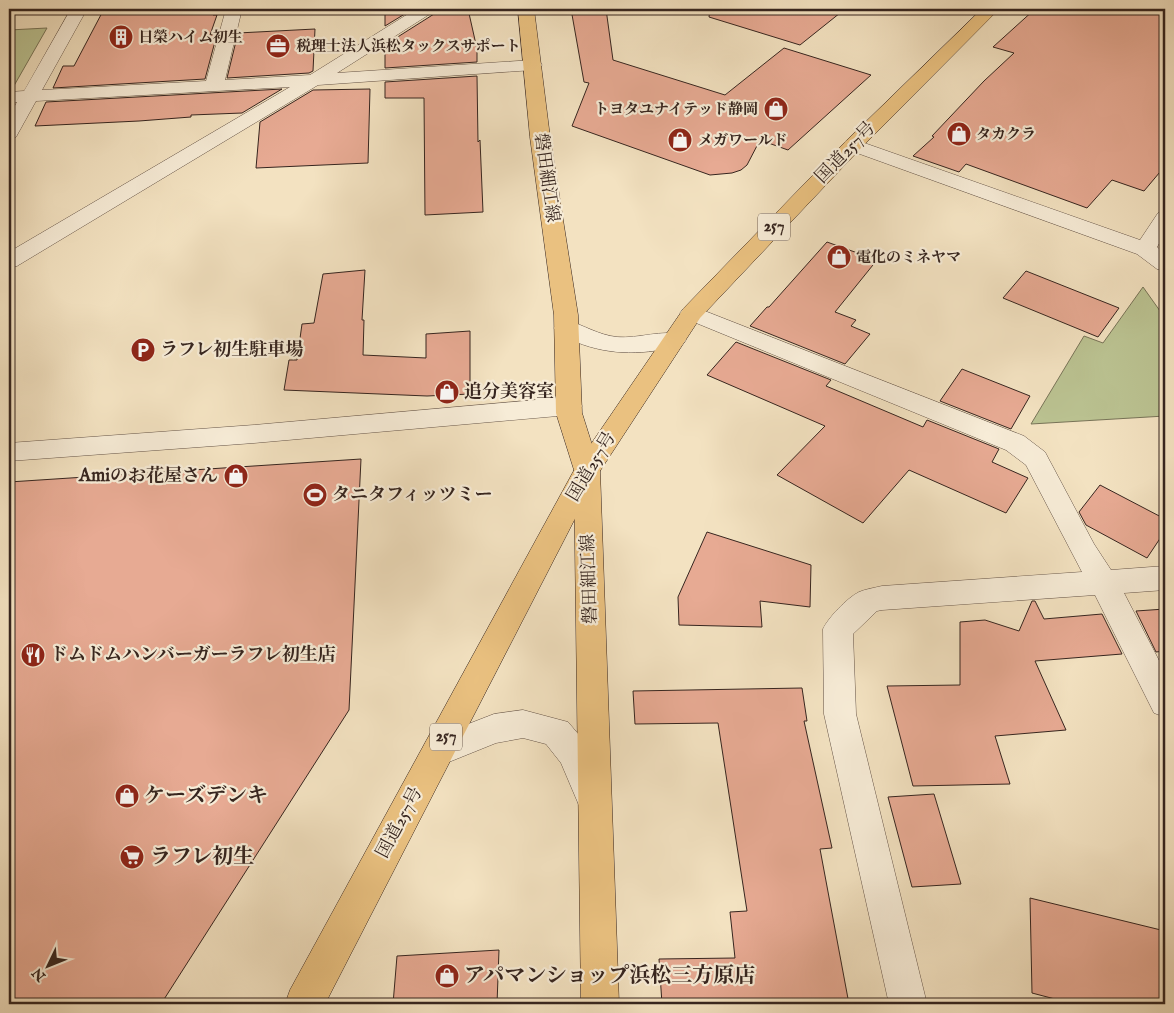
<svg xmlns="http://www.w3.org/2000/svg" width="1174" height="1013" font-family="'IM FELL English','Noto Serif JP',serif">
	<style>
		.green { fill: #bbc392; stroke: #787458 }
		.building { fill: #e7aa93; stroke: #36251f }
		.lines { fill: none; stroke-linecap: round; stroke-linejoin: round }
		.minor-casing { stroke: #655448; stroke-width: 1 }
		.major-casing { stroke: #36251f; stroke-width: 1 }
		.highway-casing { stroke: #36251f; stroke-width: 1 }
		.minor { fill: #f7ecd7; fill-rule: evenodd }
		.major { fill: #eac180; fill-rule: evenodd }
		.highway { fill: #eac180; fill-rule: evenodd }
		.labels { text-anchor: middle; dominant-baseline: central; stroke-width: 4.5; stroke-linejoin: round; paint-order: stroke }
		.far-poi-label { font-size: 15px; font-weight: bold; fill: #36251f; stroke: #f7ecd7; text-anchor: start }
		.shield { fill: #f7ecd7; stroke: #706156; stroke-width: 1 }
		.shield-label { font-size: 16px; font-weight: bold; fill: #36251f }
		.street-label { font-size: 18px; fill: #36251f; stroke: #f7ecd7 }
		.poi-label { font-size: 18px; font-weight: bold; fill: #36251f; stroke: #f7ecd7; text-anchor: start }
		.near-poi-label { font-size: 21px; font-weight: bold; fill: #36251f; stroke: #f7ecd7; text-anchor: start }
	</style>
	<rect width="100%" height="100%" fill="#f3e2c1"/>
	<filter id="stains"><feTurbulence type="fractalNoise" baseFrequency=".004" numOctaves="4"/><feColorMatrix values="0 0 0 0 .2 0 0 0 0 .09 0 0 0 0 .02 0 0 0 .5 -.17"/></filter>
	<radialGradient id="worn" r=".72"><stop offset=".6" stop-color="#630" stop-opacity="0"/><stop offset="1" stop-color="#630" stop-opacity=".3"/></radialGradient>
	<!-- green -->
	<path class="green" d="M47,28L11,91H9V30Z
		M1143,287L1165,318V416L1031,424L1084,336L1103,343Z"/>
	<!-- building -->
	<path class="building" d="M104,9H215L213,15H217L210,35L217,34L205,79L53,88L63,66H74Z
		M385,9H413L385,26Z
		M437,9H468L477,49V62L385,68V45L434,14Z
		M571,9H606L613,60L725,95L784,48L871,75L788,150L760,140L747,165L741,170L732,173L710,175L572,126L589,83L584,82Z
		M710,9H845L800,45L709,17Z
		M1035,9H1165V166L1144,191L1112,180L1087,208L966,164L959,172L913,156L934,137L932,136L984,81L1014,53L993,47Z
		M315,29L313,71L309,73L227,78L238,33Z
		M477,76L478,142L480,140L483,212L425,215L424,98H385V82Z
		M282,89L242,113L191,115V117L139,121L35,126L46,102Z
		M370,89L368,163L256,168L260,122L313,90Z
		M827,242L877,260L835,312L856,320L851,326L870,334L845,364L750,326L767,307H769Z
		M365,270L362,320H364L363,355L426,358V334L470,331V394L427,396L284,390L289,360H297L302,324L314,323L323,274Z
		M1026,271L1119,308L1098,337L1003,298Z
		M736,342L831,380L826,386L923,427L927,420L999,449L992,462L1028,478L1006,513L909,470L863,523L777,475L825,426L707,375Z
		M962,369L1030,396L1011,429L940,401Z
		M361,459L349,710L161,1004H9V482Z
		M1100,485L1165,519V531L1147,558L1086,525L1079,512Z
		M707,532L811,565L810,607L760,601L762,627L679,625L678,597Z
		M1032,601H1035L1044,619L1102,614L1122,654L1035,661L1066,730L995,736L1010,784L913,786L887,686L960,685V622L985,620L1019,631Z
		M1165,609V651L1156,652L1136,611Z
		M802,688L807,721H804L832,848L820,849L849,1004H662L659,959L735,958L730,912L747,911L718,723L635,724L633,691Z
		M934,794L961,884L912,887L888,797Z
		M1030,898L1165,931V1004H1074L1032,993Z
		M499,950L497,1004H393L397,956Z"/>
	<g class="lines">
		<defs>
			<path id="minor" d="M71,9H87L42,90L206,81L226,9H242L225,80L310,75L416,9H435L433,12L337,73L533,60L539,61L542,65L539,69L533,70L318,85L17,266L9,268V252L290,87L36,101L16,137L9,139V117L17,102H9V92L24,91Z
				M853,139L1140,240L1158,213L1165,211V234L1157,247L1165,254V271L1157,269L1137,254L846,149L843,145L846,141Z
				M692,306L1024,436L1045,452L1094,544L1111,570L1165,566V590L1124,593L1165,672V717L1154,713L1095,595L882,610L877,611L853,634L856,714L927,1004H889L824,714L823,629C828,618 847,598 859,592C866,589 874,588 882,586L1082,572L1026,465L1006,450L684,318L680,313L684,308Z
				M566,320C584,325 598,335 617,337C639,339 662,329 682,335L686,340L682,345C646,355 611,356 576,342C568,339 559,336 554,328L558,323Z
				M569,397L578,400L582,406L578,412L569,415L254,443L9,461V443L254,425Z
				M523,710L568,722L585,742L610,799L605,810L593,815L581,810L561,763L546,744L523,738L496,743L439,766L427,762L422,751L427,740L494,714Z"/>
			<path id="major" d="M518,9H534L550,137L578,315L582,413L600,470L619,1004H581L574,470L556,413L554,315L530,137Z"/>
			<path id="highway" d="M982,9H999L860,149L700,318L598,474L325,1004H285L290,990L578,463L684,308L846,141Z"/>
		</defs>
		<!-- minor casing -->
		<use href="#minor" class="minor-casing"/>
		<!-- major casing -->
		<use href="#major" class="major-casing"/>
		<!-- highway casing -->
		<use href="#highway" class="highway-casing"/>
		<!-- minor -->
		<use href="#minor" class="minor"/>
		<!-- major -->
		<use href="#major" class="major"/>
		<!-- highway -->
		<use href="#highway" class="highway"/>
	</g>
	<!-- icons -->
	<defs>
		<symbol id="building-disc" viewBox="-11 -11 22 22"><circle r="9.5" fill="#8f2418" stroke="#f7ecd7"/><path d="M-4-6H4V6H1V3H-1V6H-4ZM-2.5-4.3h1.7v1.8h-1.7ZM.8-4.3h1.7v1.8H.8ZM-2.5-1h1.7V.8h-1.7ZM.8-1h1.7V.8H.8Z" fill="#fff"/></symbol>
		<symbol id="office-disc" viewBox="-11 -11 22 22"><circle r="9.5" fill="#8f2418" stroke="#f7ecd7"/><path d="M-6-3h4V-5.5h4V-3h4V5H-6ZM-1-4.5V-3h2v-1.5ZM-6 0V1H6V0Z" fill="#fff"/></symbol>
		<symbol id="shop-disc" viewBox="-11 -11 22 22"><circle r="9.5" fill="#8f2418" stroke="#f7ecd7"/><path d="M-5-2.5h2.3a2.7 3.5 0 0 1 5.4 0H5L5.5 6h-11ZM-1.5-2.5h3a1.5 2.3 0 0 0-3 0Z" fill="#fff"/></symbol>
		<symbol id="parking-disc" viewBox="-11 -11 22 22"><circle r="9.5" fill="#8f2418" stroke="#f7ecd7"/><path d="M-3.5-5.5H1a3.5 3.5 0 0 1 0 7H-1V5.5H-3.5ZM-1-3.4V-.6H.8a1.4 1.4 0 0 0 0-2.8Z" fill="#fff"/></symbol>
		<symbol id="stadium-disc" viewBox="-11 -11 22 22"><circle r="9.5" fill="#8f2418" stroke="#f7ecd7"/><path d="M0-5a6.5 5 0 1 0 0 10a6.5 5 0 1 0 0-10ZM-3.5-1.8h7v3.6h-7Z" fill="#fff"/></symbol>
		<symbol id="restaurant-disc" viewBox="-11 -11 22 22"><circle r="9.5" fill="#8f2418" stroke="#f7ecd7"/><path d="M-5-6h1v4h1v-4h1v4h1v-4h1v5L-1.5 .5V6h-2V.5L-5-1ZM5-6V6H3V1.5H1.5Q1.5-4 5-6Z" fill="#fff"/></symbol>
		<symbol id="supermarket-disc" viewBox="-11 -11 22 22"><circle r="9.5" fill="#8f2418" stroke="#f7ecd7"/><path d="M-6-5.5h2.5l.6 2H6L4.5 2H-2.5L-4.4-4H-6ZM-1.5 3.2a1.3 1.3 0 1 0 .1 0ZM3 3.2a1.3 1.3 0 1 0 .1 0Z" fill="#fff"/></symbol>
	</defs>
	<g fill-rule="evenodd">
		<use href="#building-disc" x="107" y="23" width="28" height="28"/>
		<use href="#office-disc" x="264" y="32" width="28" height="28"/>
		<use href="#shop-disc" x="762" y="95" width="28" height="28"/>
		<use href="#shop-disc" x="945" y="120" width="28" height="28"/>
		<use href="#shop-disc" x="666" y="126" width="28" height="28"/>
		<use href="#shop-disc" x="825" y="243" width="28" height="28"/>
		<use href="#parking-disc" x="129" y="336" width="28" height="28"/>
		<use href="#shop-disc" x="433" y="378" width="28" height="28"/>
		<use href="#shop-disc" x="222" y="462" width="28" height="28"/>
		<use href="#stadium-disc" x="301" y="481" width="28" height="28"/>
		<use href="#restaurant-disc" x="19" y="641" width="28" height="28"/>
		<use href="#shop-disc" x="113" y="782" width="28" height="28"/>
		<use href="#supermarket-disc" x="118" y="843" width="28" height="28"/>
		<use href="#shop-disc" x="433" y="962" width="28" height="28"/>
	</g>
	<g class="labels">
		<!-- far-poi labels -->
		<g class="far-poi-label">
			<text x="138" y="37">日榮ハイム初生</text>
			<text x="296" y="46">税理士法人浜松タックスサポート</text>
			<text x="758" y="109" text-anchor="end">トヨタユナイテッド静岡</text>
			<text x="976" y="134">タカクラ</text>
			<text x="698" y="140">メガワールド</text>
			<text x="856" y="257">電化のミネヤマ</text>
		</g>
		<!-- shield labels -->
		<g class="shield">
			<rect x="758" y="213.5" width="32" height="27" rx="4"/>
			<rect x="430" y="723.5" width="32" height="27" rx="4"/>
		</g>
		<g class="shield-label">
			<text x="774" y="227">257</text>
			<text x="446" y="737">257</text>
		</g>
		<!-- street labels -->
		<g class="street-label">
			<text transform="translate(846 153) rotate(-46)">国道257号</text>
			<text transform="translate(546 178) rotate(82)">磐田細江線</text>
			<text transform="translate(592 467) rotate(-59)">国道257号</text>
			<text transform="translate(590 579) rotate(-92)">磐田細江線</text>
			<text transform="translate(400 823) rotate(-62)">国道257号</text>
		</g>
		<!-- poi labels -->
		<g class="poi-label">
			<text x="160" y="350">ラフレ初生駐車場</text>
			<text x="464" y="392">追分美容室</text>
			<text x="218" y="476" text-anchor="end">Amiのお花屋さん</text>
			<text x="332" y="495">タニタフィッツミー</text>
			<text x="50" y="655">ドムドムハンバーガーラフレ初生店</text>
		</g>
		<!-- near-poi labels -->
		<g class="near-poi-label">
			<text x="144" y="796">ケーズデンキ</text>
			<text x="150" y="857">ラフレ初生</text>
			<text x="464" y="976">アパマンショップ浜松三方原店</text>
		</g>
	</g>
	<!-- margin -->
	<rect width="1174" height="1013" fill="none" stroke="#f3e2c1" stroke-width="30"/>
	<rect x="10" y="10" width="1154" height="993" fill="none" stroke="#36251f" stroke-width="2.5"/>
	<rect x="15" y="15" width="1144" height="983" fill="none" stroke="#36251f"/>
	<!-- north arrow -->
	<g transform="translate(48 966) rotate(227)" stroke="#f7ecd7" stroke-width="4" paint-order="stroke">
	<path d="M0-4L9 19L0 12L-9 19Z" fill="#36251f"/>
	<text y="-8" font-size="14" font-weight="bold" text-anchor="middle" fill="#36251f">N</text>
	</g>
	<rect width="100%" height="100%" filter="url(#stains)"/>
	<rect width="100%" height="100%" fill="url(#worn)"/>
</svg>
